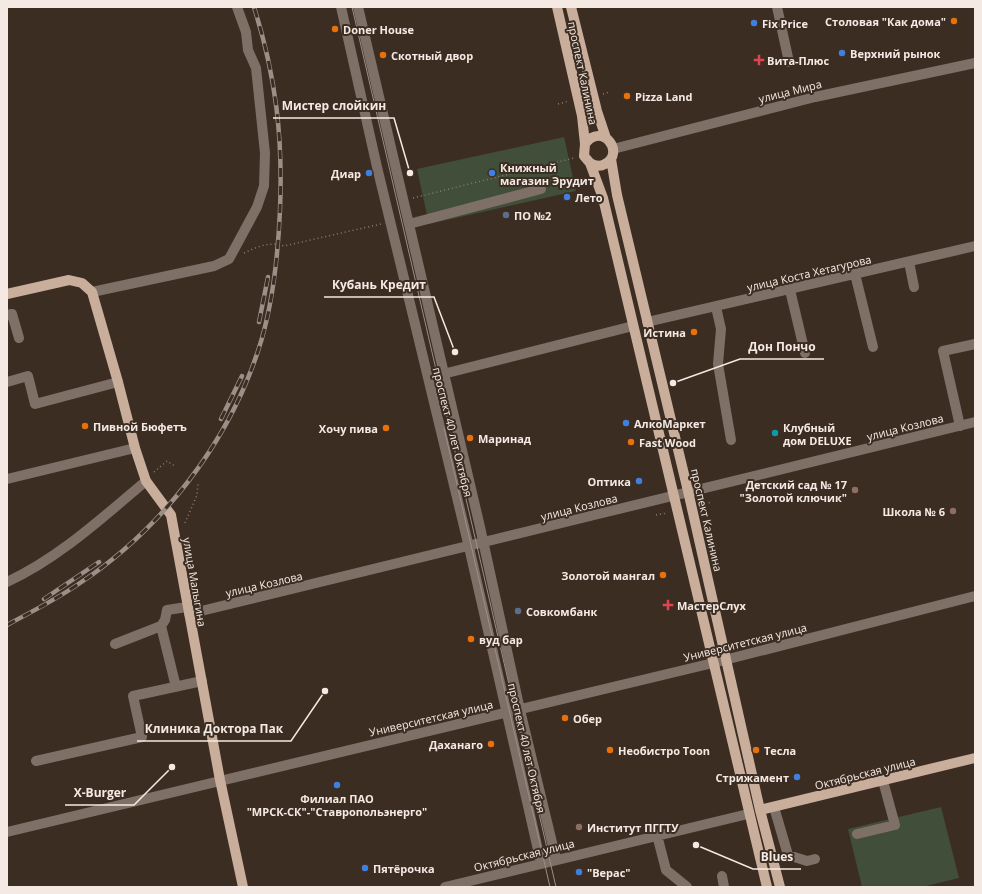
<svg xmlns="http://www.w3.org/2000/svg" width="982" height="894" font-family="'Open Sans',sans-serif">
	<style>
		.green { fill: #414e39 }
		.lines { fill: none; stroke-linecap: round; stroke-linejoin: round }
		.path { stroke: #8b7e75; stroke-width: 1.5; stroke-dasharray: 1 3; stroke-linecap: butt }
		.minor { stroke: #7e7067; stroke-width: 10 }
		.major { stroke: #caae9c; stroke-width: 10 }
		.tram { stroke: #9b8f87; stroke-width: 1 }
		.rail-casing { stroke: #9b8f87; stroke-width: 4.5 }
		.rail { stroke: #3c2d23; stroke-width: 3; stroke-dasharray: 9; stroke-linecap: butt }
		.food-dot { fill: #e8710a; stroke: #3c2d23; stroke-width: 1.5 }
		.shop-dot { fill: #3f7fe0; stroke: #3c2d23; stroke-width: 1.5 }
		.health-dot { fill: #e0444e; stroke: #3c2d23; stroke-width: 1.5 }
		.service-dot { fill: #5c6f8a; stroke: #3c2d23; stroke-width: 1.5 }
		.culture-dot { fill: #0f9aa8; stroke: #3c2d23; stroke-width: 1.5 }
		.education-dot { fill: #8d6e63; stroke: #3c2d23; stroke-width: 1.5 }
		.labels { text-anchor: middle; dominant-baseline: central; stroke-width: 4; stroke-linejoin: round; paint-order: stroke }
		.poi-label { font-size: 11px; font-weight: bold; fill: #f4eae3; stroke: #3c2d23; text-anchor: start }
		.street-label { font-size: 11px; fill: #f4eae3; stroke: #3c2d23 }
		.leader { fill: none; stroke: #f4eae3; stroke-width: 1.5 }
		.callout-dot { fill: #f4eae3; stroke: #3c2d23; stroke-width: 1.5 }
		.callout-label { font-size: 12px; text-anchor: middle; font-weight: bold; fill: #f4eae3; stroke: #3c2d23; stroke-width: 4; stroke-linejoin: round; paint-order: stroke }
	</style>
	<rect width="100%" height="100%" fill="#3c2d23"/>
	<!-- green -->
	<path class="green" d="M564,137L576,191L429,224L417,169Z
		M941,807L959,878L922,887H862L848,829Z"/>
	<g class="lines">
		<!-- path -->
		<path class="path" d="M603,94L609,92
			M558,104L569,101
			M413,198L574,158
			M244,253C257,247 269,241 284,246L381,224
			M154,472L167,461L176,467
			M701,505L711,502
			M656,515L667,513
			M185,523L197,495L198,484
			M562,844L566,843L567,847"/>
		<!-- minor -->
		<path class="minor" d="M341,7L377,167L469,547L541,863
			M358,7L480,527L520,710L556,859
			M777,7L789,62
			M613,149L815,97L975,63
			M409,224L541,189
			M909,262L914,287
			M855,274L873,347
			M790,290L805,353
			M92,292L214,266L229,259L257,207L264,186L265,153L256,68L248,50L246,32L237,7
			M716,307L721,329L718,364L731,440
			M7,315L12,314L19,338
			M647,322L975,246
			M443,374L633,326
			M7,382L28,376L35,404L118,382
			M960,426L943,351L975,344
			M7,479L135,448
			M7,582C59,558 103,517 146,481
			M189,614C451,551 713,485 975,422
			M115,644L161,626
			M176,687L161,626L165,620L167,610L187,607
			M36,761L142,737L133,696L202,681
			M774,807L788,855L807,861L815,859
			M7,832L713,663L975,596
			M857,834L895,825L883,781
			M657,835L666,870L687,887
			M722,876L724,887
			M445,887L748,814"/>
		<!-- major -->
		<path class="major" d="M557,7L582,116L585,144L584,156L590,163L603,198L767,887
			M571,7L597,111L606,138
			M585,144C602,121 626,153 605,164C600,167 595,166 590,163
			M611,159L617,195L688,491L760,810L780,887
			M7,294L69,280L82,283L92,292L118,382L135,448L146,481L171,515L220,780L243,887
			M760,810L975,758"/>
		<!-- tram -->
		<path class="tram" d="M352,7L556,887
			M444,428L550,887"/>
		<defs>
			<path id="rail" d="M259,322L268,277
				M221,419L242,376
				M44,599L99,562
				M7,625C31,612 55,600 77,585C160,531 227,445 258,351C273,306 278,256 280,210C283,137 276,77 254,7"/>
		</defs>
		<!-- rail casing -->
		<use href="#rail" class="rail-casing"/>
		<!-- rail -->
		<use href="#rail" class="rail"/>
	</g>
	<!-- markers -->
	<g class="food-dot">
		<circle cx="954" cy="21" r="4"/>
		<circle cx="335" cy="29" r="4"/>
		<circle cx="383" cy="55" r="4"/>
		<circle cx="627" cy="96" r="4"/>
		<circle cx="694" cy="332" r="4"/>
		<circle cx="85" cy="426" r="4"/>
		<circle cx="386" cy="428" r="4"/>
		<circle cx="470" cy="438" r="4"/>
		<circle cx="631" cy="442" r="4"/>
		<circle cx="663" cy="575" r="4"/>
		<circle cx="471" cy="639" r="4"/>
		<circle cx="565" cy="718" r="4"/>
		<circle cx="491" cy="744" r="4"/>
		<circle cx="610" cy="750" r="4"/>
		<circle cx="756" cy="750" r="4"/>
	</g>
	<g class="shop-dot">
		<circle cx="754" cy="23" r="4"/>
		<circle cx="842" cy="53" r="4"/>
		<circle cx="369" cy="173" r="4"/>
		<circle cx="492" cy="173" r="4"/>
		<circle cx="567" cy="197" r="4"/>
		<circle cx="626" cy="423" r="4"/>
		<circle cx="639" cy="481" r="4"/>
		<circle cx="797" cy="777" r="4"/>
		<circle cx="337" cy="785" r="4"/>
		<circle cx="365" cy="868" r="4"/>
		<circle cx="579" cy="872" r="4"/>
	</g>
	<g class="health-dot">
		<path d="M757 54h4v4h4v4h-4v4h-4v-4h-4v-4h4z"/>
		<path d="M666 599h4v4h4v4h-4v4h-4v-4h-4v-4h4z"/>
	</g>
	<g class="service-dot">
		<circle cx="506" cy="215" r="4"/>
		<circle cx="518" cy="611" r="4"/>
	</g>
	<circle class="culture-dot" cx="775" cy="433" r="4"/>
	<g class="education-dot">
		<circle cx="855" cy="490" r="4"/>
		<circle cx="953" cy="511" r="4"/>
		<circle cx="579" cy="827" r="4"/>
	</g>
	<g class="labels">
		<!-- poi labels -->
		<g class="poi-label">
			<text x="946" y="21" text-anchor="end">Столовая "Как дома"</text>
			<text x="762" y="23">Fix Price</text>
			<text x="343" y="29">Doner House</text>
			<text x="850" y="53">Верхний рынок</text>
			<text x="391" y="55">Скотный двор</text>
			<text x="767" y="60">Вита-Плюс</text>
			<text x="635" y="96">Pizza Land</text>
			<text x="500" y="167">Книжный<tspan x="500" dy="13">магазин Эрудит</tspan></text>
			<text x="361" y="173" text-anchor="end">Диар</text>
			<text x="575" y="197">Лето</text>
			<text x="514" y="215">ПО №2</text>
			<text x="686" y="332" text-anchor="end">Истина</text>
			<text x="634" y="423">АлкоМаркет</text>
			<text x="93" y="426">Пивной Бюфетъ</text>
			<text x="783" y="427">Клубный<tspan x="783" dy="13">дом DELUXE</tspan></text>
			<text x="378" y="428" text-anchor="end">Хочу пива</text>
			<text x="478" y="438">Маринад</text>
			<text x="639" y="442">Fast Wood</text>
			<text x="631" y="481" text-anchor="end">Оптика</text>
			<text x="847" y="484" text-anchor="end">Детский сад № 17<tspan x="847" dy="13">"Золотой ключик"</tspan></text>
			<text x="945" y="511" text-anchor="end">Школа № 6</text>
			<text x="655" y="575" text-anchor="end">Золотой мангал</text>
			<text x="677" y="605">МастерСлух</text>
			<text x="526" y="611">Совкомбанк</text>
			<text x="479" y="639">вуд бар</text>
			<text x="573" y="718">Обер</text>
			<text x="483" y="744" text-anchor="end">Даханаго</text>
			<text x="618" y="750">Необистро Toon</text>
			<text x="764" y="750">Тесла</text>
			<text x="789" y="777" text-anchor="end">Стрижамент</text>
			<text x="337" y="798" text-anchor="middle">Филиал ПАО<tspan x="337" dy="13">"МРСК-СК"-"Ставропольэнерго"</tspan></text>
			<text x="587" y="827">Институт ПГГТУ</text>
			<text x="373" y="868">Пятёрочка</text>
			<text x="587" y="872">"Верас"</text>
		</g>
		<!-- street labels -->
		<g class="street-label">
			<text transform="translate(583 73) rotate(78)">проспект Калинина</text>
			<text transform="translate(790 91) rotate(-14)">улица Мира</text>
			<text transform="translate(809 273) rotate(-13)">улица Коста Хетагурова</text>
			<text transform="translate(905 427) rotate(-14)">улица Козлова</text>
			<text transform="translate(453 432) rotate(76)">проспект 40 лет Октября</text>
			<text transform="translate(579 507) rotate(-14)">улица Козлова</text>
			<text transform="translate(707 520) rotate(77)">проспект Калинина</text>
			<text transform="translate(195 582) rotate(80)">улица Малыгина</text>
			<text transform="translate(264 584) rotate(-13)">улица Козлова</text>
			<text transform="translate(745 642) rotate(-14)">Университетская улица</text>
			<text transform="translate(431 718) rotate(-13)">Университетская улица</text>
			<text transform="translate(527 748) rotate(77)">проспект 40 лет Октября</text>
			<text transform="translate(865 773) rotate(-14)">Октябрьская улица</text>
			<text transform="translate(524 855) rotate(-14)">Октябрьская улица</text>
		</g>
	</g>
	<!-- callouts -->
	<path class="leader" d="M410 173L394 118H273M455 352L434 297H324M673 383L740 359H824M325 691L291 741H137M172 767L134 805H65M696 845L753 869H801"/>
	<g class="callout-dot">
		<circle cx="410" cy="173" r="4"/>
		<circle cx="455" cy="352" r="4"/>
		<circle cx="673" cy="383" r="4"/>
		<circle cx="325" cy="691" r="4"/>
		<circle cx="172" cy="767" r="4"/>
		<circle cx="696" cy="845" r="4"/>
	</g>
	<g class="callout-label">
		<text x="334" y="110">Мистер слойкин</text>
		<text x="379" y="289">Кубань Кредит</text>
		<text x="782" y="351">Дон Пончо</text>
		<text x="214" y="733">Клиника Доктора Пак</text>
		<text x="100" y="797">X-Burger</text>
		<text x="777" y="861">Blues</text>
	</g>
	<!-- border -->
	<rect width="982" height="894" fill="none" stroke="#f4eae3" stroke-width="16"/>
</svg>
